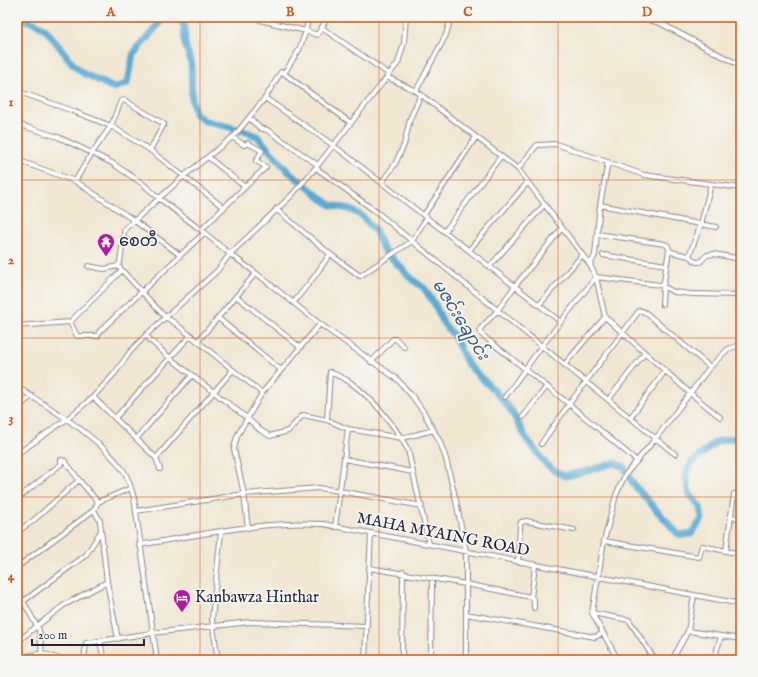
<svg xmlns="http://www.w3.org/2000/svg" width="758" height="677" font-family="'IM FELL English','Noto Sans Myanmar',serif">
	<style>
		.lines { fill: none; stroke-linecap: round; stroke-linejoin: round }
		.river { stroke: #59abd4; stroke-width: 7 }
		.minor-casing { stroke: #8a8486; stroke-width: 6 }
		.minor { stroke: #fff; stroke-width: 4 }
		.grid { fill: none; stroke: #de560e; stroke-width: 1; stroke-opacity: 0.55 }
		.labels { text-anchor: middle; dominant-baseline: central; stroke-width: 3.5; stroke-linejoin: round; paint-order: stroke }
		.poi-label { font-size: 16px; fill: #22223b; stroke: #f6f6f2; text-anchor: start }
		.street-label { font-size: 16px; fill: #22223b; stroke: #f6f6f2 }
		.water-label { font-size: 17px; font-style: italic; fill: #385978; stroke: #f6f6f2 }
		.neatline { fill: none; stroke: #de560e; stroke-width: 1.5 }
		.grid-label { font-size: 13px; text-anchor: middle; font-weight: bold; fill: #de560e }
	</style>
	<rect width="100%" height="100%" fill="#f6f6f2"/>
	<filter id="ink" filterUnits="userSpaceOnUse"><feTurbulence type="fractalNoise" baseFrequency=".025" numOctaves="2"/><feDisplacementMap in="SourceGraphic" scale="8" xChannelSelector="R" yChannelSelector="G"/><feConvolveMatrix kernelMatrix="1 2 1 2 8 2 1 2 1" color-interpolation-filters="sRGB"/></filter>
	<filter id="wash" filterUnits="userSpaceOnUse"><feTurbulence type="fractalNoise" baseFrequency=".012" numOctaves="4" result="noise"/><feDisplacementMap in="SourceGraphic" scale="16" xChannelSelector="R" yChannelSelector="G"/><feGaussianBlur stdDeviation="0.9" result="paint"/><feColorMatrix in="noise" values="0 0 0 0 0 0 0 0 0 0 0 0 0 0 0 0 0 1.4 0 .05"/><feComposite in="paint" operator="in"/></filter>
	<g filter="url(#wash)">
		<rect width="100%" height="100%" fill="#f1e7d2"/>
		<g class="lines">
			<!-- river -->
			<path class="river" d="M176,17L184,25L185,44L191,63L192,99L195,114L205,121L241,130L257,136L287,170L321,198L331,205L349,209L362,216L376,232L383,249L413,280L424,288L434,303L444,324L454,336L468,365L494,390L511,410L526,438L546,464L555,471L564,476L584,472L614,463L624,467L634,485L677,533L682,535L691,534L702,519L700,507L689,493L686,476L691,463L716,442L733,438H741
				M17,18L35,23L46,30L73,64L83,73L114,88L128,83L133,55L161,21L167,17"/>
		</g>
	</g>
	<g filter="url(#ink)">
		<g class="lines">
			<defs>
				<path id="minor" d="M639,17L660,23L741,66
					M260,20L306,31L317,35L328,17
					M322,28L389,74
					M282,72L351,123
					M387,77L416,91L518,169
					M17,91L70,110L111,126L150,150L223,207
					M416,91L446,35L451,17
					M265,98L333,145L539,305L582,255
					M249,118L260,128L267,130L318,165
					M17,124L58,137L92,153L112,163L143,184L160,199L201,230L230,254L256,273L320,324L397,379L412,396L423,411L440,442L446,459L456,501L466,551V660
					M232,137L244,145L248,143L262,151L256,161L266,167L245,187
					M17,160L75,181L135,221L180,255
					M608,162L600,205L597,234L665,244L668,246L669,250L671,252L689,256L696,262H700L707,255L714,254L741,259
					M316,168L378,213L412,241L427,217
					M17,170L21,161
					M75,181L92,153L111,126L121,101L124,100L164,124L150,150
					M382,182L395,164L404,145L410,119L421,94
					M600,205L716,227
					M276,209L330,254L360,276L412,241L675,454
					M424,215L476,137
					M562,228L515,286L497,311L480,329L481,334L569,404L637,461
					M201,230L245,187L208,157
					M445,231L501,156
					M469,250L528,182
					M603,255L666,265
					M689,256L701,224L711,184
					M590,265L595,255L597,234
					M88,266L104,269L118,266L120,262L124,233L125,229L184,176L235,135L265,98L281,72H285L299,50L306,31L308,17
					M118,266L165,317L175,323L233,370
					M490,266L545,204
					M236,296L300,347
					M294,302L314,277L330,254
					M662,304L663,287L669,250
					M539,305L561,322
					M218,318L281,370
					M70,322L77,336H98L99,332L205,232
					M17,326L70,322L121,271
					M146,335L151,341L170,358L247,418L260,430L270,436L288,431L303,415L327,420L348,429L402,438L434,430
					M198,341L256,273
					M371,362L393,339H396L404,347
					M564,365L605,317
					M17,387C53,410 97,435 123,470C129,478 131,489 134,498L157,660
					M93,397L115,373L130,352L146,335L217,271L230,254L291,196L318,165L398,63L404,43L406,17
					M505,397L541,347L596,277L660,285L674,292L691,294L741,295
					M608,400L645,353
					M17,408L32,396
					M523,417L547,386
					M720,417L690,393L605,317L596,277L590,265L518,169L537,145L556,144L644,175L741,188
					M115,418L191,335
					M630,418L665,371
					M327,420L330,372C336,375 344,378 350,382C374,400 394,424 408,450L429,544
					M137,438L192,375
					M541,444L569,404L639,311H642L646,313L710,367
					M17,454L67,419L93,397L156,458L233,370L262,393L320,324
					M156,458L160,469
					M344,459L413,472
					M17,499L61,464V460L65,461L79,480L98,502
					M94,510L100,521L107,582L118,639
					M136,511L244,494L319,488L340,491L422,506
					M730,517L741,518
					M335,527L348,429
					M248,528L244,494L234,449L237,436L262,393
					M17,532L34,520L79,480
					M221,532L212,619L217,654L219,659L222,660
					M604,541L699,557L702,546L741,554
					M139,545C200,535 261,521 323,524L741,604
					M726,551L734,494
					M518,562L520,526L521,522L526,521L574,530
					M17,567L94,510L98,502L131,488
					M369,568L466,584L531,597L535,566
					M17,590L39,630L42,653
					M531,597L534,600V608
					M17,606L86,555L101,531
					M592,613L629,620L655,660
					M466,614L595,637L603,633
					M688,631L741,639
					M100,641L104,660
					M17,642L37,626L64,605L107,582
					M17,659L42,653L63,660
					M84,660L86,643L152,633L250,622L367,626
					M365,660L371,533
					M402,660L403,572
					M431,660L432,578
					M618,660L592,613L604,541L616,495L625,475L656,438L710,367L728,349L741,345
					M672,660L688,631L694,595
					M714,660L721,636"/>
			</defs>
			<!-- minor casing -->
			<use href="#minor" class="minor-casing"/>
			<!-- minor -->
			<use href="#minor" class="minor"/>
		</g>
	</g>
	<!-- grid -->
	<path class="grid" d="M200,17V660M379,17V660M558,17V660M17,180H741M17,338H741M17,497H741"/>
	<!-- icons -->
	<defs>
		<symbol id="temple-pin" viewBox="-11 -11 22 30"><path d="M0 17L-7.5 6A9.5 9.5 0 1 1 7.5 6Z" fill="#b5179e" stroke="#f6f6f2"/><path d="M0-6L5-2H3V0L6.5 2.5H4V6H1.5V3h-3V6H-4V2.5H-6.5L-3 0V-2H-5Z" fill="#fff"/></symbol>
		<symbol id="hotel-pin" viewBox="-11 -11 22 30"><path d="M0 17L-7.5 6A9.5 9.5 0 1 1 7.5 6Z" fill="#b5179e" stroke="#f6f6f2"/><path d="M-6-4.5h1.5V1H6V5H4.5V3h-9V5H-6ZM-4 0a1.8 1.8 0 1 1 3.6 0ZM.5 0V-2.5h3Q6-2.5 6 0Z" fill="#fff"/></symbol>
	</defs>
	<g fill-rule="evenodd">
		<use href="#temple-pin" x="96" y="232" width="20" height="27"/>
		<use href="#hotel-pin" x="172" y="588" width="20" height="27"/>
	</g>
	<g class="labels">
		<!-- poi labels -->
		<g class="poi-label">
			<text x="119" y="242">စေတီ</text>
			<text x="195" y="598">Kanbawza Hinthar</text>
		</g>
		<!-- street labels -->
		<g class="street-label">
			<text transform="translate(443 535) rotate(11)">MAHA MYAING ROAD</text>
		</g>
		<!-- water labels -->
		<g class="water-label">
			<text transform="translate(460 320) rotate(58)">မဇင်းချောင်း</text>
		</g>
	</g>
	<!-- margin -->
	<rect width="758" height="677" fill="none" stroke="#f6f6f2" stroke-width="44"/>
	<!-- scale -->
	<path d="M32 639v6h112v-6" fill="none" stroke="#22223b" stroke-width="2"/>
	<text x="38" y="639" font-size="12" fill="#22223b" stroke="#f6f6f2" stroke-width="3" paint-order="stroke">200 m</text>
	<rect x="22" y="22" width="714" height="633" class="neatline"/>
	<g class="grid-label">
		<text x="111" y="16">A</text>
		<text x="290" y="16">B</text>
		<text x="468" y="16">C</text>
		<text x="647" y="16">D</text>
		<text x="11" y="106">1</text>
		<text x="11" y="264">2</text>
		<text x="11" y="422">3</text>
		<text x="11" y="580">4</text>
	</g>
</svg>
